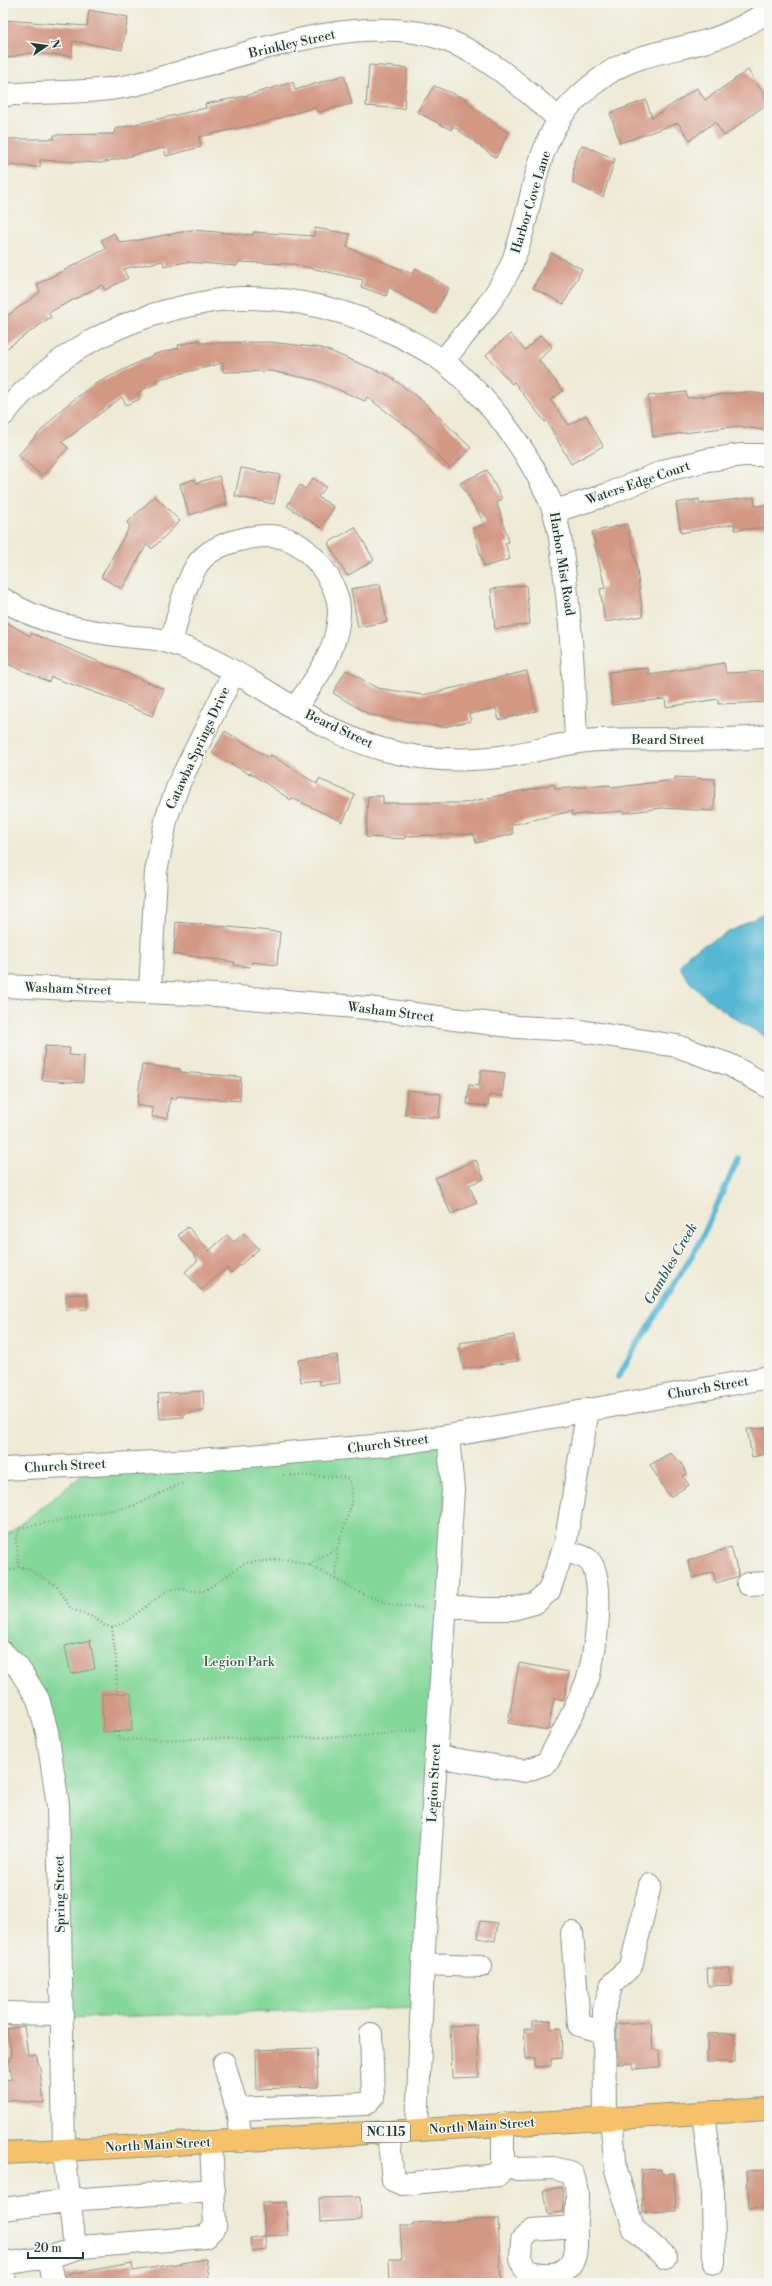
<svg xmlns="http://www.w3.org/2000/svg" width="772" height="2286" font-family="'Libre Bodoni',serif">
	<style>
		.green { fill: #83d799; stroke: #518a66 }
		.water { fill: #55b7d4; stroke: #3a7a84 }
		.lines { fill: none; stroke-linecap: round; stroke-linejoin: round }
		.stream { stroke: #55b7d4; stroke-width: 5.5 }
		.building { fill: #d39884 }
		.minor-casing { stroke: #869485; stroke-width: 24 }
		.major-casing { stroke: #869485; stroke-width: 24 }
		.path { stroke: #869485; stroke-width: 2.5; stroke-dasharray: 1 3; stroke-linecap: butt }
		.minor { stroke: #fff; stroke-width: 22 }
		.major { stroke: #f5c16b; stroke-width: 22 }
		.labels { text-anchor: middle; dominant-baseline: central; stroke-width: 3; stroke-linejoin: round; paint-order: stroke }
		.shield { fill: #f6f6f2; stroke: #60746d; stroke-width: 1 }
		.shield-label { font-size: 12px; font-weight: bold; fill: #1f3d34 }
		.street-label { font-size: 13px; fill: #1f3d34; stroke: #f6f6f2 }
		.park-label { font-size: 13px; fill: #335c48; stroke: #f6f6f2 }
		.water-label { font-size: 14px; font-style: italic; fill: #2c5c5c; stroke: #f6f6f2 }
	</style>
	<rect width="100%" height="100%" fill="#f6f6f2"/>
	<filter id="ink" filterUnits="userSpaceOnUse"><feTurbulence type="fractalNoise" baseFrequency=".025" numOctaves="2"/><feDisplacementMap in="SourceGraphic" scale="8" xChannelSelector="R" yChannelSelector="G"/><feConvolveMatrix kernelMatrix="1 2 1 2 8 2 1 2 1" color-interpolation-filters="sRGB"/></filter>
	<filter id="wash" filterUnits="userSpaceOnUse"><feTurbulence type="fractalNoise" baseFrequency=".012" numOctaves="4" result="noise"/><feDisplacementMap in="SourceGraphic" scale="16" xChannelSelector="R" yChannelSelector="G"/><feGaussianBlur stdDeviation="0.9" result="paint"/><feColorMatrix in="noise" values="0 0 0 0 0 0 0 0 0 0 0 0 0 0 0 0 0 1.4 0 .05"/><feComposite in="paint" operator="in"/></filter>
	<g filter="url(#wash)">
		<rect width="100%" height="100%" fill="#eeead6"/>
		<!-- green -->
		<path class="green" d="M448,1437L421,2008L64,2018L45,1716L3,1652V1538L91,1468Z"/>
		<!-- water -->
		<path class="water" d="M769,911V1039C743,1023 690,994 680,966L689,953Z"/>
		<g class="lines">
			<!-- stream -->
			<path class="stream" d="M618,1377L699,1244L738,1159"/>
		</g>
		<g id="blocks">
			<!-- building -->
			<path class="building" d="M89,10L128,17L122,50L73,41L72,56L29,53L3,59V20L87,26Z
				M369,65L407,68L404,109L366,106Z
				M748,70L769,102L724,136L715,122L690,140L678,123L620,143L610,113L646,100L652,118L697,88L705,100Z
				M344,75L352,104L317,112L315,107L266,122L199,137L201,147L166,156L164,148L101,163L40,160V167L3,165V139H54V135L114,134L115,129L206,108L205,104L245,96L293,82L295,90Z
				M434,86L466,99L465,101L508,133L496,158L453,126L451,130L417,112Z
				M582,145L615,159L603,197L573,183L574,161Z
				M315,228L350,234L347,247L413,274L416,268L449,288L434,314L389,287L386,296L361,287L363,280L293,264L238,262L237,266L187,262L164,266L163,261L123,269L128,278L105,290L102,285L48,313L51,317L3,351V319L40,292L37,284L106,249L101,240L114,233L119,242L122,241L123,243L192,230L253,235V232L314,236Z
				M551,253L582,269L564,304L533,288Z
				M510,334L525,350L541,335L552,347L539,360L563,391L550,400L569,425L586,415L603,446L571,464L547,421L545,422L514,382L512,384L486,355Z
				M200,340V343L269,342L322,348L388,375L425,403L471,448L450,468L418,435L367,397L365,401L315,380L271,371L223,372V363L155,380L157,383L137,393L140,399L126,405L122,397L62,442L68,448L42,476L18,455L64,407L95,384L155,354L179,348L178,345Z
				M686,392L687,398L746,392L769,395V431L738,426L653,437L648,396Z
				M241,468L280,475L274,504L235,496Z
				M487,470L502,499L497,503L509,542L505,543L510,559L484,567L473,528L485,524L460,483Z
				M219,476L227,504L189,515L180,484L195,479L196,483Z
				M313,478L326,487L318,497L334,507L321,528L287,506L300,485L305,489Z
				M155,496L180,521L152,549L147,544L122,589L101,577L130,526L127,523Z
				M754,497L755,506L769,505V527L735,530L734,524L681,533L676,503L699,499V504Z
				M627,524L636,562L643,616L605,622L600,589L605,588L592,532Z
				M355,527L374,560L347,576L328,543Z
				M380,584L387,622L358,627L351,589Z
				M526,585L530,624L495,629L491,589Z
				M3,620L30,636L31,633L164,689L152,716L102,695L51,677L49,682L3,662Z
				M724,663L726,673L769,671V702L718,704V699L666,707L665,699L612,705L608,672L648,668L649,675Z
				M346,670L377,688L423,695L527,671L536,711L499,720L496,708L469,714L471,721L443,727L370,715L333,693Z
				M225,731L269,758L271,755L317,784L319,779L355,795L343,822L292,798L291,800L250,773L249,774L212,753Z
				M675,777L715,779L714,811L662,808L624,813V811L572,815V811L511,825L513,834L476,843L474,834L406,836L405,839L366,837L368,796H383V803H464L554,784L555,789L610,785L611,788L675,780Z
				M176,922L280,932L277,965L252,962L250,967L234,965L235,962L174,954Z
				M45,1046L70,1048L69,1055L84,1056L83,1083L42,1080Z
				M142,1065L180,1069V1072L241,1077L240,1101L177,1096L176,1099L170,1098L168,1118L152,1117L153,1108L137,1105Z
				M481,1070L505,1073L502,1096L489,1095L488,1106L467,1104L469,1085L479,1086Z
				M407,1090L441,1094L439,1118L405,1115Z
				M476,1160L484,1179L469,1185L477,1203L451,1214L435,1178Z
				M188,1227L209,1251L227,1235L234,1242L244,1233L259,1249L231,1273L227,1268L201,1290L185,1272L198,1260L178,1235Z
				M87,1294V1309L66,1310V1295Z
				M514,1335L518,1361L463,1369L459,1343Z
				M337,1355L340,1383L320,1385L319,1380L301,1382L298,1360Z
				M203,1391L204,1411L184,1413V1417L160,1419L158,1394Z
				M769,1428V1453L752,1457L747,1429Z
				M670,1453L681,1463L687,1474L683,1476L689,1485L670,1497L650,1465Z
				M731,1547L739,1576L716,1583L713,1572L693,1578L688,1561Z
				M90,1640L95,1669L71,1674L65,1646Z
				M519,1663L569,1672L564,1700L554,1698L548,1730L508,1723Z
				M131,1693L132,1731L103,1732L102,1694Z
				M480,1921L498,1923L495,1941L478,1938Z
				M707,1968H730L731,1985L708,1986Z
				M551,2020V2029L561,2028L562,2058L551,2059V2066L535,2067V2058L526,2059L524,2029H533V2021Z
				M651,2022L653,2050H659L660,2067L633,2069V2063L617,2064V2024Z
				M477,2025L479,2077L452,2078L450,2026Z
				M24,2026L28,2055H36L40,2069L44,2103L3,2100V2080L12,2079L9,2058L12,2057L7,2029Z
				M735,2033V2062H707V2034Z
				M316,2048L318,2087L257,2089L256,2050Z
				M661,2169L662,2174L674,2173L676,2211L643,2212L641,2170Z
				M769,2170V2208L749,2209L747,2171Z
				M562,2187L564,2212L548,2214L544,2190Z
				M360,2197L361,2220L320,2222L319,2198Z
				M286,2202L288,2235L265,2236L262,2203Z
				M498,2219L501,2283H390L389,2259H402L400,2226H413V2223Z
				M265,2236L266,2250L252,2252L250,2238Z
				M206,2259L210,2283H66L65,2275L132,2263L133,2271Z"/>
		</g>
	</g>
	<g filter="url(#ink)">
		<use href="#blocks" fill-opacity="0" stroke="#869485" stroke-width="1"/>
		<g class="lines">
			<defs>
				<path id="minor" d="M3,95C45,91 92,94 133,85C224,64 354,6 446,40C489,56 525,90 559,119
					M443,361C466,332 494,302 510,268C531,220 531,164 559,120C570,102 590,86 607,74C637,53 675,51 710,40C731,34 750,23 769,11
					M3,415C52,354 121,318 197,304C211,301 227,298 242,298C296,297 352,311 400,336C415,344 430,351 444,362C486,395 521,441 545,490C559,517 562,548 565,578C572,633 574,687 576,742
					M555,511L606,495L667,470L707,460L742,455H769
					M3,599C38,623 84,631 125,636C138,638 153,637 165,641C243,664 303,726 381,749C423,761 469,762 513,755C542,750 570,741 600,740C657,737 713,743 769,736
					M171,643C178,618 183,588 197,565C211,543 255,533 280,537C309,542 341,585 339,614C337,652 317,678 295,708
					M3,986L215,995L367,1008L517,1027L574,1030L677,1046L730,1065L769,1087
					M150,992L156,872L167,816L179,783L234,672
					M3,1469L199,1460L386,1445L448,1436L769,1377
					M748,1584L769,1583
					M446,1606L481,1609H513L535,1603L549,1591L565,1545L588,1409
					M3,1653L18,1667L38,1699L47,1732L58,1805L64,2150L75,2249
					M435,1756L525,1771L547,1763C561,1736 576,1709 587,1681C595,1659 608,1573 587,1559C581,1555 571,1553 564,1550
					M572,1933L579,2025L604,2032
					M423,1964L481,1966
					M3,2013L62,2014
					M224,2063L237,2109L366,2104L373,2097L371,2034
					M237,2109L241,2141
					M703,2113L713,2193L714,2263
					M605,2118L604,2010L612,1984L631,1966L650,1885
					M611,2118L616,2170L634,2229L666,2258
					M417,2130L423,1964L453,1490L448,1436
					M388,2132L393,2180L402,2184L499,2175L503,2163V2124
					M503,2163L517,2169L553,2168L572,2173C579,2189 577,2204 576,2221C575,2232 578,2248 574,2258C566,2278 542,2276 525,2270L521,2259L522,2240L532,2230L575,2227
					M3,2209L82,2199L214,2190
					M49,2257L54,2283
					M3,2264L49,2257L81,2247L205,2237L215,2227L211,2143
					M3,2268L5,2283"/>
				<path id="major" d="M3,2153C259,2141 514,2124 769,2109"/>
			</defs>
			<!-- minor casing -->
			<use href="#minor" class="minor-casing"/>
			<!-- major casing -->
			<use href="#major" class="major-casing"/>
			<!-- path -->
			<path class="path" d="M283,1475L346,1477C362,1495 341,1528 338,1548C336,1558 337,1569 336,1579
				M309,1565L337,1548
				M19,1567L16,1539L20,1528L133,1506L185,1482
				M3,1573L19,1567L27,1568L57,1586L71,1609L93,1617L105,1626L112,1627L124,1623L168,1590C181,1586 194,1594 206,1590L245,1563L285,1559L309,1565L363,1594L392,1605L425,1608
				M112,1627L116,1660L117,1694
				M118,1732V1738L121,1740L352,1737L419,1730"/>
			<!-- minor -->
			<use href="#minor" class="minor"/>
			<!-- major -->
			<use href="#major" class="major"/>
		</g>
	</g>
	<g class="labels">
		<!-- shield labels -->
		<rect class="shield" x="362" y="2122" width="48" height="20" rx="3"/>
		<g class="shield-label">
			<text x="386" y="2132">NC 115</text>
		</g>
		<!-- street labels -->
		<g class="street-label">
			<text transform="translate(292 44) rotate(-13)">Brinkley Street</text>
			<text transform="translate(531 202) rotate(-73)">Harbor Cove Lane</text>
			<text transform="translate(638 483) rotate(-19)">Waters Edge Court</text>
			<text transform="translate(562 564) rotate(81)">Harbor Mist Road</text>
			<text transform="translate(339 729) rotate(25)">Beard Street</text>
			<text x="668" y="740">Beard Street</text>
			<text transform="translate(198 748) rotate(-65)">Catawba Springs Drive</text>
			<text transform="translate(68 989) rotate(2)">Washam Street</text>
			<text transform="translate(391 1012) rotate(7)">Washam Street</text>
			<text transform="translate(708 1388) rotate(-10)">Church Street</text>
			<text transform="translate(388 1444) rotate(-7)">Church Street</text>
			<text transform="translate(65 1466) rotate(-3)">Church Street</text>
			<text transform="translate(434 1783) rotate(-87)">Legion Street</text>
			<text transform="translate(60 1894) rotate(-91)">Spring Street</text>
			<text transform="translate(482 2126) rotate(-4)">North Main Street</text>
			<text transform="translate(158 2145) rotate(-3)">North Main Street</text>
		</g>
		<!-- park labels -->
		<g class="park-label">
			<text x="239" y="1662">Legion Park</text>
		</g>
		<!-- water labels -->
		<g class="water-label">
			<text transform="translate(671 1264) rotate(-60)">Gambles Creek</text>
		</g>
	</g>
	<!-- margin -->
	<rect width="772" height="2286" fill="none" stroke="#f6f6f2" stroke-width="16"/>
	<!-- north arrow -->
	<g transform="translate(46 46) rotate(77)" stroke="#f6f6f2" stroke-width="3" paint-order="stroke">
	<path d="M0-3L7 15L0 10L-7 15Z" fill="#1f3d34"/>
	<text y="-6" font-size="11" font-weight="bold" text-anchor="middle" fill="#1f3d34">N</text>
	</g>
	<!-- scale -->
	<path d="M28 2252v6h55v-6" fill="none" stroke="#1f3d34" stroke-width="2"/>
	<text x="34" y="2252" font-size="12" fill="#1f3d34" stroke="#f6f6f2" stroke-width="3" paint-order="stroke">20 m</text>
</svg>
